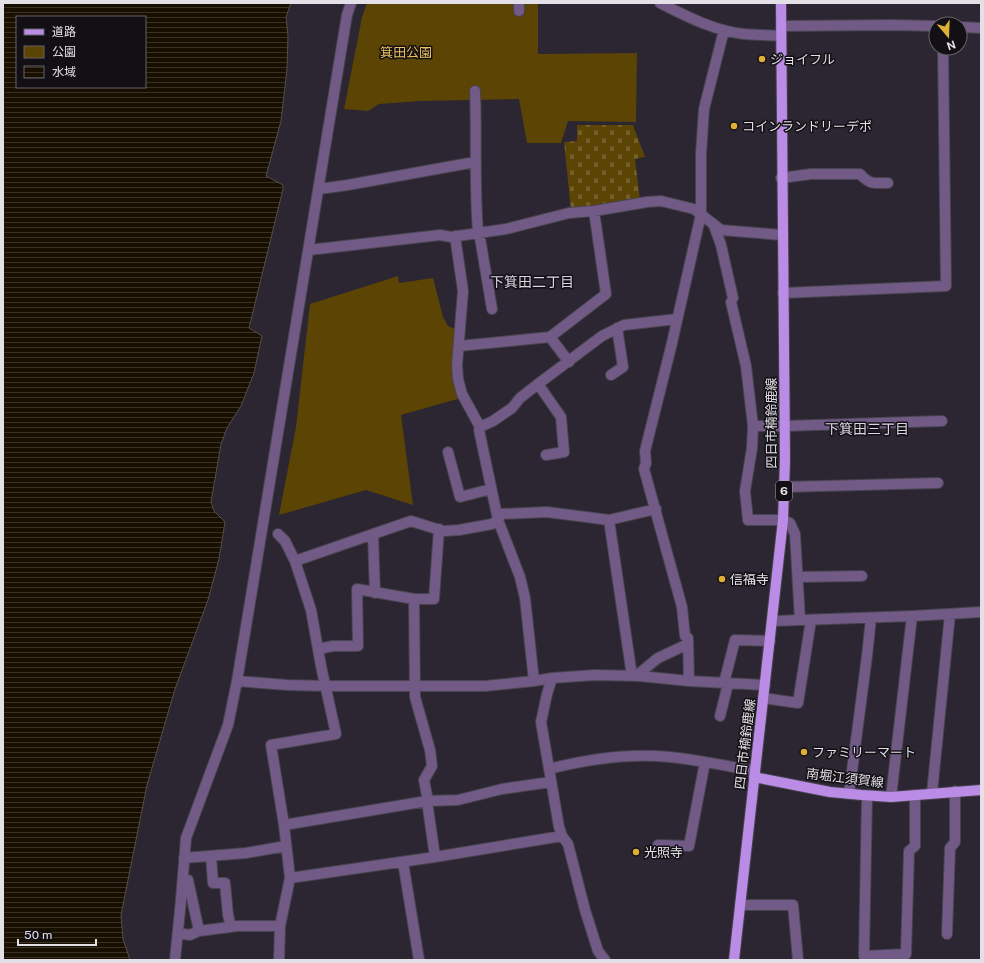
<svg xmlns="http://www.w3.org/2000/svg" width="984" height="963" font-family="'Public Sans','Noto Sans JP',sans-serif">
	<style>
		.cemetery { fill: url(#cemetery-stones) }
		.park { fill: #5b4404 }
		.water { fill: url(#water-rules); stroke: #554e45; fill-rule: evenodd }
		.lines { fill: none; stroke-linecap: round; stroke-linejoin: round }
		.minor-casing { stroke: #48444e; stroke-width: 12 }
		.major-casing { stroke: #48444e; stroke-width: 12 }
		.minor { stroke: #715b86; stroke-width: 10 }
		.major { stroke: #ba8ce5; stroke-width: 10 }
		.poi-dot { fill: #e0b034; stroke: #121015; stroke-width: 1.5 }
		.labels { text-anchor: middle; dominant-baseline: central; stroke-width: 3; stroke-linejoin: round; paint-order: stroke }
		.shield { fill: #121015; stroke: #a4a2a8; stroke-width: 1 }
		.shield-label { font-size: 12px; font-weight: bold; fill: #e3e0e7 }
		.park-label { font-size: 13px; fill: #ecc05b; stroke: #121015 }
		.poi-label { font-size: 13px; fill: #e3e0e7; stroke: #121015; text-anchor: start }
		.street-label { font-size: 13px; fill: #e3e0e7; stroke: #121015 }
		.neighbourhood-label { font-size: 14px; fill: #dbd4e3; stroke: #121015 }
	</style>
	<defs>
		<pattern id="cemetery-stones" width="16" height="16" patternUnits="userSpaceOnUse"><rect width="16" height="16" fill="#5b4404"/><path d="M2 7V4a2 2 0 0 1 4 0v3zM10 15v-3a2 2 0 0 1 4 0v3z" fill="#725f29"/></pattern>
		<pattern id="water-rules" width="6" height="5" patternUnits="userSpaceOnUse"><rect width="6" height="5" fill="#180f00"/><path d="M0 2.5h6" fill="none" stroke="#393225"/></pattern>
	</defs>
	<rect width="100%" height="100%" fill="#2b2631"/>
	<!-- cemetery -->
	<path class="cemetery" d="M577,125H633L645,157L635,159L640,200L571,210L564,142L577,141Z"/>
	<!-- park -->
	<path class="park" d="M367,3H538V54L637,53L636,122L568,121L561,143H527L519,99L420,101L379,104L368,111L344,109L362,17Z
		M398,276L399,283L433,278L443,317L448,326L457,330L461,398L401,415L413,505L366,490L279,515L296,427L310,304Z"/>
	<!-- water -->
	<path class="water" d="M3,3H291L286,17L288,36L287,69L281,121L266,176L283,185V189L249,328L262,336L254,373L241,406L227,428L221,444L211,502L214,511L225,522L219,559L208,600L175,689L147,785L121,915L123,939L130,960H3ZM17,17H145V87H17Z"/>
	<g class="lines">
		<defs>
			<path id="minor" d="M519,3V11
				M660,3C686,16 714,31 744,34C756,35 768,35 780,36
				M781,26L893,25L936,26
				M960,27L981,28
				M475,91C477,138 474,185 478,232
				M781,178L811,174H860C870,185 874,183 888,183
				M319,189L348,185L475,162
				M714,226L721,245L733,298
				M479,232L492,309
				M455,236L463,291L457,365L458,379L462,394L480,427L479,430L498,520L520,577L525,598L534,681
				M309,250L440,235L451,237L506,229L569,213L594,211L647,202L661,201L694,209L721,230L782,235
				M783,293L946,286L943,48
				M731,302L746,366L753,426L752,448L745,491L748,520H783L790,523L795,534L800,620
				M459,346L550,337
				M569,362L550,337L606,294L594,211
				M611,375L623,367L617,328
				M538,384L561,417L564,452L546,455
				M753,426H784L942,421
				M480,427L493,421L512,408L520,398L538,384L602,336L624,325L677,319
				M448,452L460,497L491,489
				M784,487L938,483
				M609,520L632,676
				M278,534L285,541L295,561
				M373,534L375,593
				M798,577L862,576
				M414,599L415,697L430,750L432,766L424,780L428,801
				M773,621L912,616L981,612
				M318,649L333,646H358L357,589L414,599H434L439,529
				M636,676L658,658L688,644
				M552,678L547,694L541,722L559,827L562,836L568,844L585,910L598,951L605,960
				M237,681L287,685L326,686H485L534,681L552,678L595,675L639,676L689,681L765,685
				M689,681L688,638L685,636L682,607L644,469L646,463L645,451L672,343L701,214V154L704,109L724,30
				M724,683L735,640L770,641
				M763,698L798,703L811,620
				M720,716L728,684
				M549,769C588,759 630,753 670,757C699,760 727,766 755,771
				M932,793L950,614
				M849,794L867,656L871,618
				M867,796L864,956L906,954L909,851L915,846V795
				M891,797L912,616
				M427,801L435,857
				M284,825L427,801L458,800L502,789L551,782
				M658,845L689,846L705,762
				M211,856L213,883H225L228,915L231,927
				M184,858L246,853L286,846
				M403,862L419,960
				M290,878L435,857L562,836
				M184,880H188L199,931
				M740,905H793L798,960
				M178,933L190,935L199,931L238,926H280
				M947,934L950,848L955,842V791
				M175,960L181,900L186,838L228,725L237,681L347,15L351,3
				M279,960L280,926L290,878L284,825L271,745L336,734L321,666L311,610L295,561L411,521L443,531L459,530L492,524L498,520L501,514L547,512L609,520L656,509"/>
			<path id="major" d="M754,777L830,792L862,795L891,797L981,790
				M734,960L783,520L785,460L781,3"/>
		</defs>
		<!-- minor casing -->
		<use href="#minor" class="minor-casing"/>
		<!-- major casing -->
		<use href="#major" class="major-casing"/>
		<!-- minor -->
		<use href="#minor" class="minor"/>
		<!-- major -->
		<use href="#major" class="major"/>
	</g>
	<!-- markers -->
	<g class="poi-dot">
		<circle cx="762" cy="59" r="4"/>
		<circle cx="734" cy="126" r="4"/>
		<circle cx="722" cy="579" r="4"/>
		<circle cx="804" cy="752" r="4"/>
		<circle cx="636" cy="852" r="4"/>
	</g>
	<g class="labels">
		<!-- shield labels -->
		<rect class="shield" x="776" y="481" width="16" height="20" rx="3"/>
		<g class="shield-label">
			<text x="784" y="491">6</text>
		</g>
		<!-- park labels -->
		<g class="park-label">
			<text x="406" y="52">箕田公園</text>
		</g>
		<!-- poi labels -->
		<g class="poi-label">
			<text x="770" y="59">ジョイフル</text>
			<text x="742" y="126">コインランドリーデポ</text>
			<text x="730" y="579">信福寺</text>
			<text x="812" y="752">ファミリーマート</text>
			<text x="644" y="852">光照寺</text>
		</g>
		<!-- street labels -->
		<g class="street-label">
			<text transform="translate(771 423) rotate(-90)">四日市楠鈴鹿線</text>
			<text transform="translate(745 744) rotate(-83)">四日市楠鈴鹿線</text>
			<text transform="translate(845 778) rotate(7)">南堀江須賀線</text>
		</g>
		<!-- neighbourhood labels -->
		<g class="neighbourhood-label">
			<text x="532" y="282">下箕田二丁目</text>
			<text x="867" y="429">下箕田三丁目</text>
		</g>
	</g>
	<!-- border -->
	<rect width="984" height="963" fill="none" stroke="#e3e0e7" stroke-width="8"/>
	<!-- legend -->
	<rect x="16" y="16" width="130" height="72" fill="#121015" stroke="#666369"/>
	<rect x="24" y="29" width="20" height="6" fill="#ba8ce5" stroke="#666369"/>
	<text x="52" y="36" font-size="12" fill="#e3e0e7">道路</text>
	<rect x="24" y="46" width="20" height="12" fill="#5b4404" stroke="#666369"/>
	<text x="52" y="56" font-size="12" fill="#e3e0e7">公園</text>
	<rect x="24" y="66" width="20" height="12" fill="url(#water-rules)" stroke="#666369"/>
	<text x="52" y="76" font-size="12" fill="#e3e0e7">水域</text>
	<!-- north arrow -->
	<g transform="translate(948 36) rotate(161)"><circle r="19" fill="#121015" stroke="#666369"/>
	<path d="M0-3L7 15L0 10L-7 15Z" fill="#e0b034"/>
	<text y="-6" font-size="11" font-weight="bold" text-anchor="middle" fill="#e3e0e7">N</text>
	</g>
	<!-- scale -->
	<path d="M18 939v6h78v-6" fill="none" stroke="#e3e0e7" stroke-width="2"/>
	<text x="24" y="939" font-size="12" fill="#e3e0e7" stroke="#121015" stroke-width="3" paint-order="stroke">50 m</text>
</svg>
